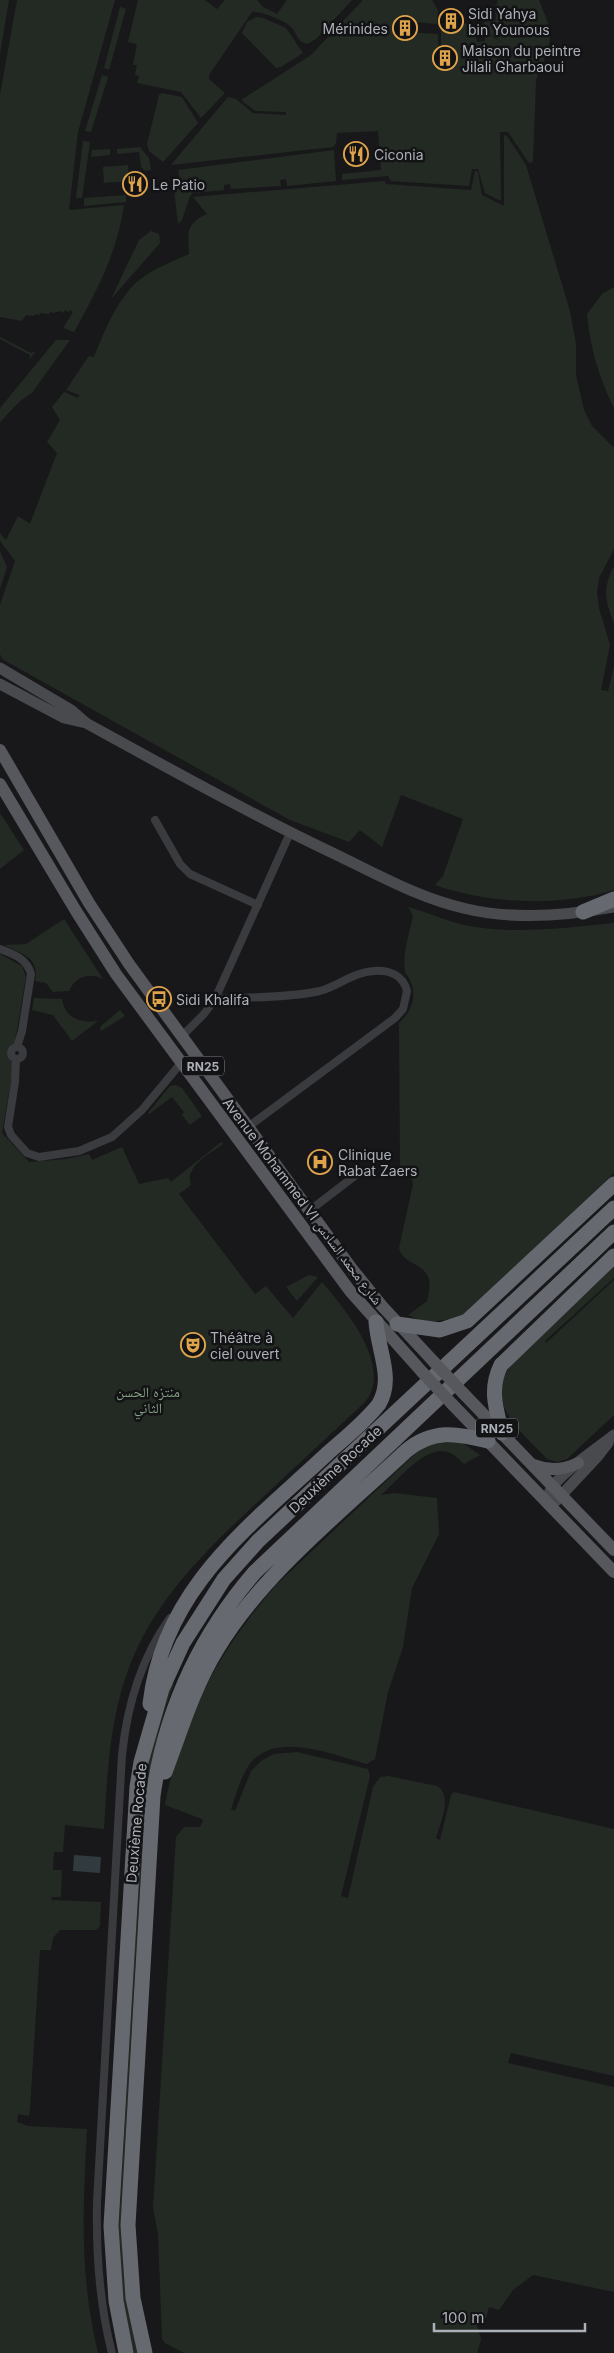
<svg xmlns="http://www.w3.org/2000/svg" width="614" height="2353" font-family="Inter,'Noto Naskh Arabic',sans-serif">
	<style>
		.green { fill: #232a23; fill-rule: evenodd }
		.water { fill: #313a3f }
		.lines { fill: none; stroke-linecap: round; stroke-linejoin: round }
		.street { stroke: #3a3b3f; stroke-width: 8 }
		.secondary { stroke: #484a4e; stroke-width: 11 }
		.primary { stroke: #56585d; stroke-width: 12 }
		.highway { stroke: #66696f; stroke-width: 15 }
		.primary-bridge { stroke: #56585d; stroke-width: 12 }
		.labels { text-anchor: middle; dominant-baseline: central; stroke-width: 5; stroke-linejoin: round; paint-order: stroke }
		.shield { fill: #131315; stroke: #7e8187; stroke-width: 1 }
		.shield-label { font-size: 12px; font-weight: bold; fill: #acb0b8 }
		.poi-label { font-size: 14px; fill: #acb0b8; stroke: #131315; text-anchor: start }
		.street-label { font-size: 14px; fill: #acb0b8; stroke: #131315 }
		.park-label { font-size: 14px; fill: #85a185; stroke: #131315 }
	</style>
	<rect width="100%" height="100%" fill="#18181a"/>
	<!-- green -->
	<path class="green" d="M0,0H9L0,54Z
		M17,0H115L78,132L69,210L124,205C117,253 97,291 74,332L63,328L73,312L70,310L68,312L65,310L63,313L60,311L53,313L50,312L49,314L41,313L39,315L36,314L34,316L26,315L22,321L0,317V95Z
		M138,0H205L217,9L225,0H257L263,7L277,14L287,0H352L316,39L307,44C296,41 297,32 290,26C285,21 258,10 252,12L209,75V79L225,93L201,118L181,92L137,83L139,76L135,75L137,65H133L137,44L128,42Z
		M363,0H432L438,10L437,24L403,21L401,32L438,34V45L441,46V30L467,23L476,36L477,42L485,41V33L509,46L484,31V22L496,20L495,5L497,4L498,0H539L548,23L550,36L549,48L536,80L533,162L529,163L508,132H500L501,201L485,193L478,169H472L469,186L391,181L388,176L342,180V174L381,170L378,131L337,133L336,143L333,147L171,165L228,97L236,99L253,113L286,115V112L255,111L241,100L311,55ZM441,50L454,57L450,65L437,59Z
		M120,7L126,9L109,70L104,68Z
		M256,17L263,18L286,28L303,53L281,67L276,68L242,33L247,22Z
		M102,75L108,77L91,132L85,131Z
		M162,93L182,97L198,123L163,162L149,151L147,144L159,95Z
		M504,135L507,136L526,165L570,311L576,344V375L584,410L592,426L614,448V549L599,578L597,592L599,608L610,645L601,690L608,691L614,666V890C559,907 489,904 435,885L443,876L463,819L401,795L382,847L360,830L349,842L290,820L2,659L0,654V605L15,561L0,541V533L6,540L18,516L30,524L57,453L47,442L60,420L52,407L64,392L78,398L79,395L66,390L89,356L94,357C105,330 119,294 143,277C157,267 174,261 189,254C188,233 185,224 207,214L193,197L385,181L386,184L471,190L475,171L478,172L482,195L504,206Z
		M83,141L90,142L82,198H76Z
		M140,147L149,158L151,170L145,171L141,167L139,152L117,154V149Z
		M110,149V155L91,157L92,150Z
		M334,150L336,181L287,186L286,179L280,180L281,186L231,189L230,184L224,185V190L193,193L190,196L182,220L178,224L174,189H181L178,170Z
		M128,165L129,181L104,183L103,167Z
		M126,195V202L84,206V198Z
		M151,231L159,234L160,243L111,299L139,240Z
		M614,287V408C599,378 590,348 587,314L602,294Z
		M0,337L31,353L36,351L29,360L30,355L0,339Z
		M56,340H70L32,393L20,401L0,422V408Z
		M0,551L7,567L0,589Z
		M614,566V624C605,599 602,590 614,566Z
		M0,813L24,850L0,869Z
		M408,907C424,911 440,918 456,923C506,936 563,928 614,923V1173L464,1315C444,1321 428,1325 408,1315L427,1301C439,1259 404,1270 399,1248L413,1184L411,1175L400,1167L399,1023C411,1012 418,997 410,980C409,977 405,974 405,970C402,953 410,932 413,916Z
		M64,919L103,979C89,972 75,977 69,991L53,992L46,983L35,981C40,957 22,954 4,945L26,944Z
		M0,954L22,966L26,977L15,1041L8,1052L12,1062V1075L2,1133L29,1162L66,1159L89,1154L92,1160L122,1147L139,1184L168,1178L171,1182L221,1142L223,1144C210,1154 184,1166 191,1185L179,1194L255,1294L266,1286L293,1318L322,1282C345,1309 394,1367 365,1402C331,1434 296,1466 262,1498C206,1550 149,1604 125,1679C109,1728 107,1778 104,1829L65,1825L63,1852H54L53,1870H62L61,1897H52L51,1900L101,1902L100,1926L96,1930H60L53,1938L51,1950H40L30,2108L29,2116L18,2114L17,2122L28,2126L87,2129C83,2210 79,2273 98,2353H0Z
		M34,998L62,999C65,1019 81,1023 98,1021L72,1041L53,1015L32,1010Z
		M120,1010L125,1016L101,1031L100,1027Z
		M176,1085L182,1088L202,1116L190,1125L182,1115L184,1112L172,1097L149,1114L148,1113L170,1086Z
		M614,1267V1278L545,1341L546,1343L614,1280V1415L567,1459L557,1462L547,1459C520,1430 481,1402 514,1361Z
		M309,1275L318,1277L297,1301L286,1287Z
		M436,1442L463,1443L480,1455L464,1464C459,1459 454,1454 448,1452C426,1444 397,1481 381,1495L394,1493L437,1498L439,1534L412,1588L403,1647L388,1692L375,1759L367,1764C333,1755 269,1727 246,1770C239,1782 236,1796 231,1809L235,1811L251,1771L261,1761L274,1754L297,1752L368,1769L370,1776L341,1896L348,1898L373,1787L380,1777L388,1776L437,1786C453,1795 440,1824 436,1838L440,1840L451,1795L454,1792L614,1829V2076L511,2053L508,2063L614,2087V2292L533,2275L513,2290L499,2310L489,2307L486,2318L479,2320L477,2326L481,2339L477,2353H184L165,2343L162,2339L158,2234L153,2208L176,1837L184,1827H200L203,1821L202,1819L165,1805C180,1721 221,1648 277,1584L417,1452Z
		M172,1683L174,1684C156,1732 146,1780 143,1830L121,2221L124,2282L137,2353H134L123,2303L118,2241L144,1786L152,1744Z"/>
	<!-- water -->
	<path class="water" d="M74,1855L101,1857L100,1873L73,1871Z"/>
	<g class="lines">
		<!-- street -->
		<path class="street" d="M155,820L180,864L190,874L258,905
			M0,949C14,954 27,959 31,974L22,1031L17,1047
			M215,999C247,997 289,998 320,991C338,986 354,972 374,971C389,970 403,975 407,991L403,1009L395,1018L248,1127
			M181,1037L204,1014L215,999L290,833
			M11 1053a6 6 0 1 1 12 0a6 6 0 1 1-12 0Z
			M16,1059L15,1082L8,1127L11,1135L27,1153L39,1157L79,1151L112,1137L142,1110L181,1063
			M309,1211L356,1175
			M112,2353C99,2303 96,2254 97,2202L122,1755C127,1706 141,1658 170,1618"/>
		<!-- secondary -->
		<path class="secondary" d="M0,668L71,710L86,723C170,769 254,816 341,857C382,877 422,899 467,909C515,920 566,916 614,907
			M0,684L64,718L86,723
			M556,1501L598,1456L608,1443
			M551,1506C549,1501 548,1496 550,1491C558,1474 599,1447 614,1435"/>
		<!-- primary -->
		<path class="primary" d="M0,750L89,903L129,964L352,1269L382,1306L434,1362
			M0,784L76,911L116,974L350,1291L423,1373
			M463,1393L614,1550
			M452,1404L614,1572
			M534,1465C549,1471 564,1470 578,1463"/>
		<!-- highway -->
		<path class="highway" d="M583,912L614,899
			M397,1324L440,1330L467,1321L614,1184
			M502,1433C496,1409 489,1389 501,1365L614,1256
			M150,1704C163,1588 250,1526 329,1452C346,1437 365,1422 379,1404C394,1378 378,1351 376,1322
			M165,1772C181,1730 193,1688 217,1649C263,1573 341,1512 406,1451C432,1429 457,1433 488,1441
			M126,2353L116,2301L111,2226L137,1787L141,1762L162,1689L183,1643L224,1579L258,1541L614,1208
			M145,2353L133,2298L128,2225L153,1796C165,1711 199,1637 255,1572L614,1232"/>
		<!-- primary-bridge -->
		<path class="primary-bridge" d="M434,1362L463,1393
			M423,1373L452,1404"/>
	</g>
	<!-- icons -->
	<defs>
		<symbol id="building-ring" viewBox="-11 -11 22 22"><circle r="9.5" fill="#131315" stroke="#dfa44b" stroke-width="1.5"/><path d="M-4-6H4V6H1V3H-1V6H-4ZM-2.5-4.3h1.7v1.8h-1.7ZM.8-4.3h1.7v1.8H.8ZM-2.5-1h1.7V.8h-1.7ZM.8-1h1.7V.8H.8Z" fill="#dfa44b"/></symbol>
		<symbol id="restaurant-ring" viewBox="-11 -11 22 22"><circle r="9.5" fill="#131315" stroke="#dfa44b" stroke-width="1.5"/><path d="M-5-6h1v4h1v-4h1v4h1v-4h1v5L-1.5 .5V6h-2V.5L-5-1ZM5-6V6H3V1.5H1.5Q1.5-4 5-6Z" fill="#dfa44b"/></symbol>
		<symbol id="bus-ring" viewBox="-11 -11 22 22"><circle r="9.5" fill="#131315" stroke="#dfa44b" stroke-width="1.5"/><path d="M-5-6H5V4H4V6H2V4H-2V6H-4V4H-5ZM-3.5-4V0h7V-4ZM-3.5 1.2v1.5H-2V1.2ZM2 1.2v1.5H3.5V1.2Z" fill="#dfa44b"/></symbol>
		<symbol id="hospital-ring" viewBox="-11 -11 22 22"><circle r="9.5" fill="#131315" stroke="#dfa44b" stroke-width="1.5"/><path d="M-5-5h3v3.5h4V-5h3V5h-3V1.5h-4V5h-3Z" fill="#dfa44b"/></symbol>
		<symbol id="theatre-ring" viewBox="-11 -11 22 22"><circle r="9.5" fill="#131315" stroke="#dfa44b" stroke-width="1.5"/><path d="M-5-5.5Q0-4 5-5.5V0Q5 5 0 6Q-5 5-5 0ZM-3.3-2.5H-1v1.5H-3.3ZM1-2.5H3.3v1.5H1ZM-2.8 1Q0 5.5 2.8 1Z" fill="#dfa44b"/></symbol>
	</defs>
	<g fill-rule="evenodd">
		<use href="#building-ring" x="437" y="7" width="28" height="28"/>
		<use href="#building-ring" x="391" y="14" width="28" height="28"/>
		<use href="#building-ring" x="431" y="44" width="28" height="28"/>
		<use href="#restaurant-ring" x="342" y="140" width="28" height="28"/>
		<use href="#restaurant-ring" x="121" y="170" width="28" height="28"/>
		<use href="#bus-ring" x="145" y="985" width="28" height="28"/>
		<use href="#hospital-ring" x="306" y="1148" width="28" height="28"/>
		<use href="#theatre-ring" x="179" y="1331" width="28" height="28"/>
	</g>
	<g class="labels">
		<!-- shield labels -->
		<g class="shield">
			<rect x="182" y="1056.5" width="42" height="19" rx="4"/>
			<rect x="476" y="1418.5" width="42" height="19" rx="4"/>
		</g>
		<g class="shield-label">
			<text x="203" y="1066">RN25</text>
			<text x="497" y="1428">RN25</text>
		</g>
		<!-- poi labels -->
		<g class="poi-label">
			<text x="468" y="13">Sidi Yahya<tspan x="468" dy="16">bin Younous</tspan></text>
			<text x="388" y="28" text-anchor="end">Mérinides</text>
			<text x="462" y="50">Maison du peintre<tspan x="462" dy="16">Jilali Gharbaoui</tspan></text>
			<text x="374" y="154">Ciconia</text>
			<text x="152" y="184">Le Patio</text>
			<text x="176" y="999">Sidi Khalifa</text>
			<text x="338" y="1154">Clinique<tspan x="338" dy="16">Rabat Zaers</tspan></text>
			<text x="210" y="1337">Théâtre à<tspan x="210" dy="16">ciel ouvert</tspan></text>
		</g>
		<!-- street labels -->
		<g class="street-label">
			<text transform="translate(303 1201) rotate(53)">Avenue Mohammed VI شارع محمد السادس</text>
			<text transform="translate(335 1469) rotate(-43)">Deuxième Rocade</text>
			<text transform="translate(136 1823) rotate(-85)">Deuxième Rocade</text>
		</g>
		<!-- park labels -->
		<g class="park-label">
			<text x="148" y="1391">منتزه الحسن<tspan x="148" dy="16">الثاني</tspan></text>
		</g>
	</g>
	<!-- scale -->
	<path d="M434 2323v8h151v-8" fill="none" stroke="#acb0b8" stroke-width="2.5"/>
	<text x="442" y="2323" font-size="15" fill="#acb0b8" stroke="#131315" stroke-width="4" paint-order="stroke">100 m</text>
</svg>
